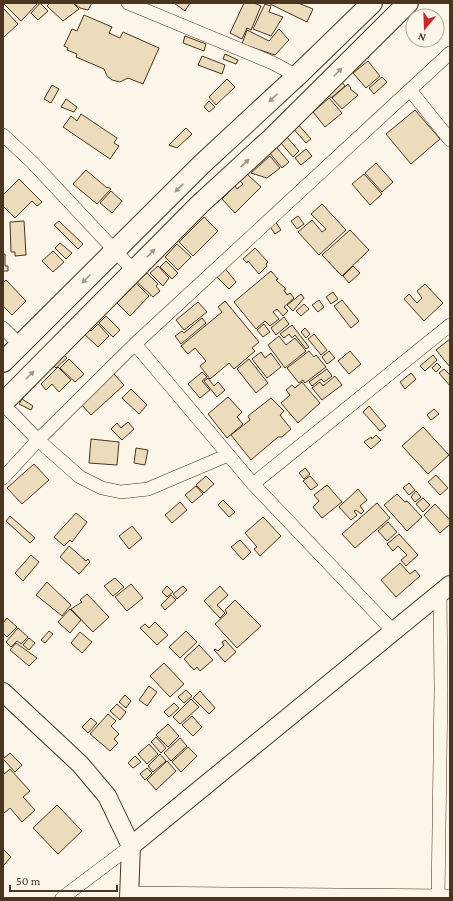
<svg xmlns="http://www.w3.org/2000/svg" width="453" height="901" font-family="'Crimson Pro',serif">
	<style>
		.building { fill: #ecdcbc; stroke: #4a3520 }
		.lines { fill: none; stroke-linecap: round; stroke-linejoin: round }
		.street-casing { stroke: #4a3520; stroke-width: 14 }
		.secondary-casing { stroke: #4a3520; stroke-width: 20 }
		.primary-casing { stroke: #4a3520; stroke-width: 22 }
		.street { stroke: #fbf6e9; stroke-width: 13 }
		.secondary { stroke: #fbf6e9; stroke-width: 18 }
		.primary { stroke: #fbf6e9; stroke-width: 20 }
		.oneway { fill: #a29684 }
	</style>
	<rect width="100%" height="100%" fill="#fbf6e9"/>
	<!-- building -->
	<path class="building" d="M3,3H36L37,4L21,21Z
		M40,3L48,11L38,20L31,13Z
		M50,3H73L79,9L63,21L47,6Z
		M73,3H92L88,10L80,8Z
		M174,3H190L185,11Z
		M244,3H254L261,6L251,30L247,28L242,39L230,33Z
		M268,3H298L313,9L307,22Z
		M265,4L271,6L269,12L283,17L271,36L253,29Z
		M3,8L18,24L3,38Z
		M84,15L112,27L109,33L120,38L123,32L159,48L143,84L128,78L120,82L112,80L107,76L104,69L76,57L77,54L67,50L68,48L64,46L72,29L77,31Z
		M279,29L289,40L275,55L242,44L247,30L269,41Z
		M185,36L206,44L204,51L183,43Z
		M225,54L238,60L236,64L223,59Z
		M202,56L225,65L222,74L198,65Z
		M368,61L380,76L366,88L353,73Z
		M382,77L387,82L374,94L369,88Z
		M227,79L235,87L216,105L209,97Z
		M342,82L345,86L331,98L325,91Z
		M348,84L351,88L350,89L358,95L342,109L332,98Z
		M52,85L59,89L51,103L44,99Z
		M329,98L342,113L325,127L313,112Z
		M66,99L77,107L74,112L61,107Z
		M209,101L215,107L209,112L204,107Z
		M415,110L440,139L411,164L386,134Z
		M81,114L117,138L114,143L119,146L110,159L63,127L71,116L77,121Z
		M296,122L311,139L306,143L291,126Z
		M186,128L192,134L177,148L169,145Z
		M286,136L299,151L293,157L280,142Z
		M276,147L289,162L282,168L269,152Z
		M306,149L312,156L301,165L295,158Z
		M270,156L280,168L267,178L251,173Z
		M376,163L393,182L382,192L365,173Z
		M86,170L107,188L108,187L111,189L97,204L73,184Z
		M247,174L261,187L235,213L222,199L235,186L237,189L243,184L240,181Z
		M364,174L382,194L370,205L352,184Z
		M19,179L42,202L37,206L32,201L15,218L3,206V195Z
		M111,191L122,201L112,213L100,203Z
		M322,204L346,230L319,255L298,232L312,220L322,232L326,229L311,214Z
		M298,216L304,224L297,229L291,221Z
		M204,217L218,231L193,256L179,242Z
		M24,221L26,255L15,256V252H11L10,222Z
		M59,221L83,244L78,249L54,225Z
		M275,221L281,230L275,234L269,225Z
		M350,230L369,250L342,276L322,255Z
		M60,243L72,253L66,259L55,248Z
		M177,244L191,257L178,270L165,257Z
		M255,248L268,262L266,264L267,266L259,274L248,261L247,263L243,259Z
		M53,251L64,262L53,272L42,261Z
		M3,254H5V266H8V271H3Z
		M166,261L178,273L172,279L160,267Z
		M158,266L169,278L163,286L150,273Z
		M353,266L360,273L349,283L343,276Z
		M224,267L236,282L229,289L215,275Z
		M271,271L278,279L276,280L286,289L284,290L287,295L290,293L294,298L284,307L288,311L283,316L277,309L273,312L279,319L270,326L265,321L256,329L234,302Z
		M147,273L158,284L156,286L160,291L153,297L134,279L138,275L141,278Z
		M6,280L26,301L12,315L3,306V283Z
		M136,283L149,296L130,316L117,303Z
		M425,284L443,303L424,321L404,299L409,294L417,303L422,298L417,291Z
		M333,292L338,299L331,304L326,297Z
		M301,294L304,298L293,311L287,305Z
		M319,300L324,307L318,312L312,305Z
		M342,300L359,321L351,328L334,306Z
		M225,301L259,342L252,348L255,351L234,369L229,363L210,379L200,366L206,361L195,348L188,354L181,346L222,312L218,307Z
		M198,302L207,312L184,330L176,320Z
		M304,304L309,309L301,316L296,311Z
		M106,316L120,330L113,337L99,323Z
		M284,317L289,324L276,335L271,328Z
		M202,318L206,323L181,344L175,336L182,331L184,333Z
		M98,324L109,336L98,347L81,331L86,327L91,331Z
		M264,324L270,332L263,337L257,330Z
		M292,325L309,347L306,349L295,335L292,338L289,334L284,338L280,334Z
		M305,328L310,334L306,338L301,332Z
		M314,334L327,350L321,355L308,339Z
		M279,336L286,345L295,338L306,351L285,368L268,345Z
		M450,339V367L436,350Z
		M309,351L314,357L316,355L326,367L305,383L303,380L299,383L287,368Z
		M329,351L335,358L327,364L322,357Z
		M350,351L361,364L349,374L338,361Z
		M61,352L67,358L56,368L51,363Z
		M261,352L265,358L271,353L281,367L267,378L252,359Z
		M433,355L437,360L425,371L420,366Z
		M69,359L84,374L75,382L60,368Z
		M249,359L268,383L256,393L237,369Z
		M437,363L441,367L436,372L432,368Z
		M58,367L71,380L59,392L52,384L46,390L41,384Z
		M327,369L332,376L324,382L321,379L312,386L309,382Z
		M444,369L450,375V386L439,373Z
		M202,372L207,377L202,381L210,390L200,398L188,384Z
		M113,373L124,385L91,415L80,403Z
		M411,373L416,379L405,389L400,382Z
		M335,376L342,385L322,400L312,388L320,382L323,386Z
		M208,378L214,386L218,382L225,390L217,397L204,381Z
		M302,382L320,403L298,423L281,403L290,395L286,390L292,385L295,388Z
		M131,389L147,405L139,414L122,398Z
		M228,397L242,412L237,417L243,424L227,438L208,414Z
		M271,398L284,411L280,415L291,429L282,437H278L251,460L231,435L250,420L248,416Z
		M22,399L33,406L31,410L19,404Z
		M369,406L386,426L380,431L363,412Z
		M434,409L439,414L431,420L427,415Z
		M128,422L134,429L122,440L111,429L117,423L121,428Z
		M423,427L449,455L428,474L402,446Z
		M376,435L381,440L371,449L364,442L371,437L372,439Z
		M91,439L119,442L117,465L89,463Z
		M136,448L148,450L145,465L134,463Z
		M34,464L49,480L22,504L7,488Z
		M305,468L310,474L304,479L299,473Z
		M436,475L448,488L440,495L428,482Z
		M206,476L214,484L204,493L196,485Z
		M310,476L318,485L311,490L303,481Z
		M409,483L415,490L409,495L403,488Z
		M327,485L342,502L322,518L313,507L319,501L314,495Z
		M196,486L203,494L192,503L185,495Z
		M358,489L367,500L360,506L364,511L361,514L356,510L354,511L357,515L351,520L339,507Z
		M416,491L421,497L415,502L411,497Z
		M397,494L405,502L407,501L422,517L407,531L384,505Z
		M423,498L430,505L423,512L416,504Z
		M223,500L235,512L229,517L218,505Z
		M180,502L187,510L172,523L165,515Z
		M377,503L390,518L355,548L342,534Z
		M435,504L450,520V524L440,533L424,515Z
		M76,513L87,522L72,542L70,540L64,546L54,537Z
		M10,516L35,538L30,543L6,521Z
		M263,517L281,536L260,556L254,549L257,547L245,533Z
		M388,522L397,532L387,541L378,531Z
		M132,526L142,538L129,549L119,536Z
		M399,534L418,555L406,566L401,560L407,555L398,546L393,551L387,544Z
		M240,540L251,552L243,560L231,547Z
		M69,546L86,561L88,559L90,562L79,574L60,557Z
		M31,555L39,562L23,581L15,573Z
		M400,563L410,574L415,570L420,576L396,597L381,580Z
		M115,578L124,587L113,596L104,586Z
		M47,582L71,605L62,616L36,595Z
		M131,584L143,598L127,611L115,597Z
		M167,586L173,592L167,597L162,592Z
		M183,586L187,590L177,599L173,594Z
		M220,586L228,595L217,605L225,613L220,618L204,601Z
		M87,594L109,617L93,632L71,609L82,602L80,600Z
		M171,595L176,600L165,610L161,605Z
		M235,600L261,626L237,648L215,624L227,613L225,610Z
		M70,609L81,620L70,633L58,622Z
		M7,618L17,627L7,637L3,633V623Z
		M155,622L168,635L157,645L140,628L145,624L149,628Z
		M18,628L28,637L21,644L17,641L11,647L6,642Z
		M49,631L53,634L45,643L41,640Z
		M186,631L197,642L180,658L169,647Z
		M80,632L92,642L82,653L71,643Z
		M29,638L35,643L29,650L23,645Z
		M225,640L236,652L225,662L214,650L215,649L218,651L224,645L222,642Z
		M16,643L37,658L29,666L10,650Z
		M199,645L213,660L200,671L197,667L194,670L184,659Z
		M164,663L184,684L170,697L150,676Z
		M149,686L157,692L147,706L139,700Z
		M186,690L192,696L184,703L178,697Z
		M200,691L215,708L209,714L193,698Z
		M125,695L131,701L126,708L119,702Z
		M191,699L199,707L180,724L173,717Z
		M174,703L179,708L169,717L164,712Z
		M117,704L126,712L120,720L110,711Z
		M108,714L116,721L111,726L119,734L114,739L118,743L110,751L90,734Z
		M192,716L202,727L193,736L182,725Z
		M91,718L97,723L88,733L82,727Z
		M168,724L179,736L168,747L156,735Z
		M156,737L166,748L161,753L151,742Z
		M180,738L187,746L171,761L164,753Z
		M149,744L158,754L147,764L138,754Z
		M188,747L197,756L181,772L172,762Z
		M10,753L22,765L15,772L3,759Z
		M160,754L166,761L153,772L148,766Z
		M135,756L141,762L133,768L128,763Z
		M167,761L176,771L156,790L147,780Z
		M147,768L152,773L145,780L140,774Z
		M10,769L30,791L23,797L35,810L22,822L10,808L3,814V775Z
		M57,805L82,831L58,854L33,828Z
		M3,849L11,857L3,866Z"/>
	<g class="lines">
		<defs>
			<path id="street" d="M128,3L273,63L297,76
				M410,90L450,140
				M3,135L32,162L134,271
				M3,328L20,345
				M135,344L253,484L393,631
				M3,404L38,440L80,477L102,488L121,492L148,489L228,455
				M3,478L38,440L135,344L450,53
				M253,484L450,325
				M129,893L450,896
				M62,898L131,846
				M438,898L441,689L440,593"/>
			<path id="secondary" d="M3,692L80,764L107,796L131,846L129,898
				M131,846L450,585"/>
			<path id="primary" d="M3,362L201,165L297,76L372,3
				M3,403L200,204L272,138L408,3"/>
		</defs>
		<!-- street casing -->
		<use href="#street" class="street-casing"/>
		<!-- secondary casing -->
		<use href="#secondary" class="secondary-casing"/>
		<!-- primary casing -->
		<use href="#primary" class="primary-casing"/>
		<!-- street -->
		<use href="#street" class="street"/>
		<!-- secondary -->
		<use href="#secondary" class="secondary"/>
		<!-- primary -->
		<use href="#primary" class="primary"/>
	</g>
	<!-- one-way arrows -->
	<defs><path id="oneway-solid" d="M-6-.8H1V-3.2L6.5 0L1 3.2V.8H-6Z"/></defs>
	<g class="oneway">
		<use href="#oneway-solid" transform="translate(338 72) rotate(-45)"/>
		<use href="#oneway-solid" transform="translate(273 98) rotate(137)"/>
		<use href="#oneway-solid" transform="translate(245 163) rotate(-43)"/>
		<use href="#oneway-solid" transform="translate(179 188) rotate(136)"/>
		<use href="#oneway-solid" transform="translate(151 253) rotate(-45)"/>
		<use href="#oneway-solid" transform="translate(86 279) rotate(135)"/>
		<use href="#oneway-solid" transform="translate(30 375) rotate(-45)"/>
	</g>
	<!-- border -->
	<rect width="453" height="901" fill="none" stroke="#4a3520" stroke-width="8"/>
	<!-- north arrow -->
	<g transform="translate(425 28) rotate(199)"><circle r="19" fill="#fbf6e9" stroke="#b4a999"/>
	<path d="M0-3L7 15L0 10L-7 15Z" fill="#c62828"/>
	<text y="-6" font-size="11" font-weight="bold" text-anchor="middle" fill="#4a3520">N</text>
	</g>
	<!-- scale -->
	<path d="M10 885v6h107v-6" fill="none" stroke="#4a3520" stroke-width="2"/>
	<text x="16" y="885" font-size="12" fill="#4a3520" stroke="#fbf6e9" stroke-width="3" paint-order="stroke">50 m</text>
</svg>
